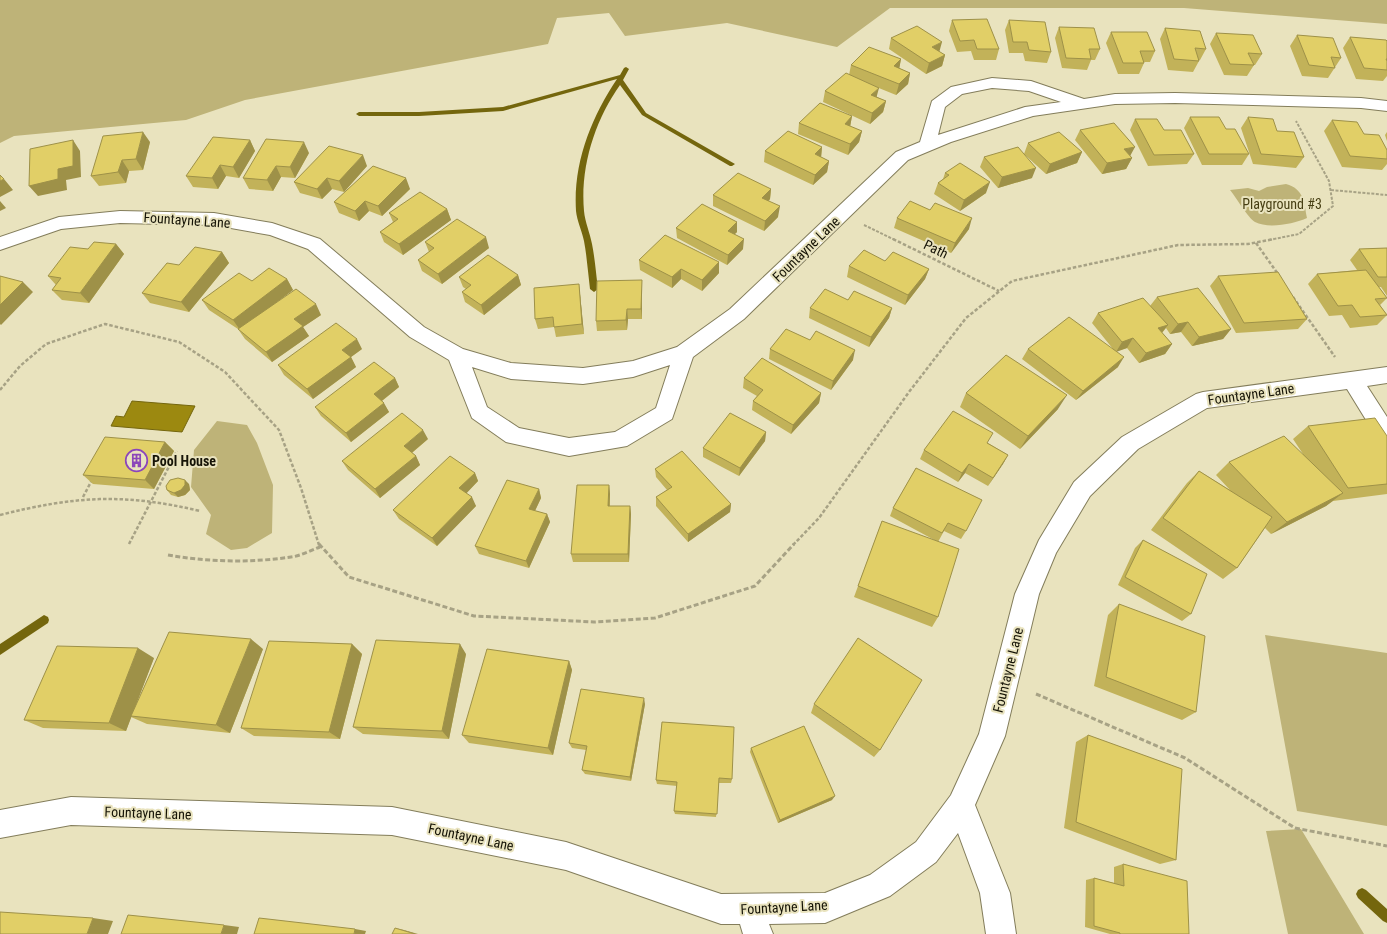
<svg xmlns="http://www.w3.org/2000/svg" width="1387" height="934" font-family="'Roboto Condensed',sans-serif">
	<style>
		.green { fill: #beb378 }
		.water { fill: #9c8910; stroke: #74660d }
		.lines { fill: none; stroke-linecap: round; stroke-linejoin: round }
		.stream { fill: #74660d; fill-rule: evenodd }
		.minor-casing { stroke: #837d5b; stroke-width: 2 }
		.path-far2 { stroke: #a7a285; stroke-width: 2; stroke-dasharray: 3 1.5; stroke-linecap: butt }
		.path-far1 { stroke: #a7a285; stroke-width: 2.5; stroke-dasharray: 3.5 2; stroke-linecap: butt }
		.path { stroke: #a7a285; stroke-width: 3; stroke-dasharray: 5 2.5; stroke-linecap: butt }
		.minor { fill: #fff; fill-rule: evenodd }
		.wall { fill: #c2b259 }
		.shaded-wall { fill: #9e9148 }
		.building { fill: #e1cf67; stroke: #9e9148 }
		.labels { text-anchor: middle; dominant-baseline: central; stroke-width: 4; stroke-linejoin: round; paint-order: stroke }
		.park-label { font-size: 14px; fill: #463e12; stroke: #e9e3be }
		.street-label { font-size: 14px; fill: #151306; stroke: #e9e3be }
		.poi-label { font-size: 14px; font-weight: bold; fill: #151306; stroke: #e9e3be; text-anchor: start }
	</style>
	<rect width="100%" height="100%" fill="#e9e3be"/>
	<!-- green -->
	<path class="green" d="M0,0H1387V24L1184,8H890L837,47L727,23L625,36L609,13L557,18L548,44L245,100L186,120L14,136L0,143Z
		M1286,184C1304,189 1304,202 1307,218C1294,224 1268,229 1255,222C1248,218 1236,197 1230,190L1248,188L1259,191L1267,187Z
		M217,421L247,425L257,443L273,485L272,533L247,548L231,550L206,534L211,515L191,487L194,450Z
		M1265,635L1387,653V826L1297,811Z
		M1301,829L1364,934H1288L1266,831Z"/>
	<!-- water -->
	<path class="water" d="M132,401L195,406L182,432L111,426L116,416L124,417Z"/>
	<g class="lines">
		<!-- stream -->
		<path class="stream" d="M626,67L629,69L623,80L646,113L735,164L732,166H730L642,115L620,85C595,120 580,167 584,211C585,222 590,233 592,244C595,259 596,274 598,289L594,292L590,289C588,273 587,257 584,241C582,231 577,221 576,211C573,163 591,118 617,79L503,111L419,116H359L356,114L359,112H419L503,107L620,75L624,68Z
			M44,615L48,617L49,620L48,623L0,655V644Z
			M1362,888L1366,890L1387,909V923L1383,921L1358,898L1356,894L1358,890Z"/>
		<defs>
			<path id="minor" d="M992,78L1031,81L1084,99L1115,94L1175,93L1361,98L1387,101V111L1361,108L1175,103L1115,104L1033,116L951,142L908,160L744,319L693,357L672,419L627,446L569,456L506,442L472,418L449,360L410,337L308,249L270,235L214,225L120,223L61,229L0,250V237L59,217L120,211L214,213L272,223L320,239L424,327L463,349L511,363L583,368L633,361L677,347L730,309L896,152L920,142L932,101L951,87ZM992,88L1029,91L1061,102L1025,107L938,135L945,107L962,94ZM670,365L656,408L615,432L569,438L519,428L487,407L472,367L511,379L583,384L633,377Z
				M1387,367V383L1367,386L1387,417V444L1379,441L1347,389L1207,408L1138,449L1090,496L1056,553L1039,594L1005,736L975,805L1010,893L1016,934H986L980,893L958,833L936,862L890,896L825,923L769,924L773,934H743L740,924H721L566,870L392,835L71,825L0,838V810L71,797L392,807L566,842L721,894L825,893L870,875L916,842L951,795L979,734L1015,594L1039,540L1074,482L1122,437L1196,394L1203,392Z"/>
		</defs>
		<!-- minor casing -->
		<use href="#minor" class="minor-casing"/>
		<!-- path-far2 -->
		<path class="path-far2" d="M1331,190L1387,195
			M864,225L895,240
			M1269,240L1299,234L1333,206L1329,181L1296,121"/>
		<!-- path-far1 -->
		<path class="path-far1" d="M893,239L999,291
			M1256,243L1278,274
			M1293,297L1335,357
			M0,390L20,366L46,344L105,324L179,342L225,372L279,430L301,488L319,545
			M83,497L92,480
			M0,515C75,496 124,493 200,511
			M129,544L177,451
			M793,545L819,518L909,392L966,318L1012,281L1178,245L1248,244L1274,239"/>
		<!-- path -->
		<path class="path" d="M319,544L349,577L474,616L594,622L655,618L755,586L794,544
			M168,555C207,562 251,563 291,557C301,556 311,550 320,547
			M1036,694L1185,758L1295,828L1387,846"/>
		<!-- minor -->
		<use href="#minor" class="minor"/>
	</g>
	<!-- wall -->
	<path class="wall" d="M952,20L999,49L996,60H974L971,51L957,52L949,31Z
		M1009,20L1051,52L1047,63L1025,61L1023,53H1009L1005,30Z
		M1059,27L1100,49L1095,60H1091L1087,70L1062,68L1055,38Z
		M1165,28L1206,49L1200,60H1198L1199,61L1193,72L1168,70L1160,39Z
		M1111,32L1155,51L1150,62H1144V63L1139,74H1118L1106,43Z
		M1216,33L1262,54L1255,65H1254L1247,76L1224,75L1210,44Z
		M1297,35L1341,58L1328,78L1302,76L1290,46Z
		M1350,37L1387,41V76L1383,81L1356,79L1343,48Z
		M891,38L939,52L945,55L942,66L926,74L889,49Z
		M901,59L899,68L910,73L908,84L896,95L869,84L877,97L886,101L883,112L870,124L823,102L825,91L849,75L851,65Z
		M852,116L850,127L862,131L859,142L848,155L798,134L799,123Z
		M1190,117L1226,129L1249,154L1242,165H1202L1184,128Z
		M1248,117L1277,131L1304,157L1296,168L1253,164L1241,128Z
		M1135,119L1164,130L1194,154L1187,164L1148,166L1130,130Z
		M1332,120L1364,134L1387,150V164L1382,170L1342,167L1324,131Z
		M1080,130L1130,156L1132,158L1126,169L1102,174L1075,140Z
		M1387,132V141L1385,135Z
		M250,140L255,151L239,178L226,176L218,189L193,187L186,176Z
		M150,142L143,170L129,171L126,183L99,186L91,176Z
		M1028,143L1082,152L1077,163L1046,174L1025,155L1032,178L998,188L980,167L984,157L1024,154Z
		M822,147L821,157L829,161L827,172L813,185L764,162L765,151Z
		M309,153L295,178L281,177L273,191L249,189L243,178Z
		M367,166L344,192L332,189L322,199L300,193L294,182Z
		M945,173L986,193L960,211L934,194L938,183L943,179Z
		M410,189L382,216L369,211L359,221L339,213L334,202Z
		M771,189L770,199L769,201L778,217L764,231L713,206V195Z
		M447,209L451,220L403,255L384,242L380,232L393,222L389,213Z
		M897,218L969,229L951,253L894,228Z
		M737,222V232L735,234L743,249L727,265L677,238L676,228Z
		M425,242L489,248L442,284L422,271L418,260L429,252Z
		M116,244L124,254L89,303L62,300L52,290L56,285L48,276L88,249Z
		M1387,248V296L1381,287H1379L1387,298L1380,305L1387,315L1377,325L1350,328L1342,315L1329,316L1308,284L1317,274L1357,270L1350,260L1359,249Z
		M222,252L229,263L189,312L150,303L142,293L179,265Z
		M639,260L719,262V273L702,291L681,279L672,288L640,270Z
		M885,261L929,269L925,279L905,305L847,277L849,266Z
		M518,275L521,285L484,315L465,302L462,292L466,289L463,287L459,277Z
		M1218,276L1307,319L1298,329L1236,333L1210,286Z
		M287,279L293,290L270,307L321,315L303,327L309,336L272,362L245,339L238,329L209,310L202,300L252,281Z
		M579,284L584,334L556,337L554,327L538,329L535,319Z
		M642,290V319H628L627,330L597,331L596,321Z
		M1157,297L1231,329L1223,339L1192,346L1181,332L1170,334L1166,328L1162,333L1172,344L1165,354L1139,363L1127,348L1117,351L1118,367L1076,400L1022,359L1028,349H1113L1092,323L1098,313L1150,306Z
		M848,300L892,308L889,318L869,347L809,318L810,308Z
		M810,340L853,360L831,390L769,359L770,349Z
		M362,349L351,357L356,367L313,399L284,375L278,365Z
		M395,378L399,387L382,401L389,412L351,442L321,416L315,407Z
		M744,378L821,393L819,403L791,434L752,410L753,401L757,396L743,388Z
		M966,393L1058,409L1020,449L960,407Z
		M1308,426L1387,436V494L1333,501L1326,506L1271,534L1265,528L1237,568L1223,579L1151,530L1187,483L1199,471L1230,490L1216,475L1229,462L1303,454L1293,439Z
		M766,432L765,441L739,476L703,457V448Z
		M428,439L412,453L416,456L420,465L380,498L348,470L342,461Z
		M165,442L174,451L154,489L93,484L83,475Z
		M988,443L1008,455L1003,464L988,486L965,473L958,482L920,459L924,450Z
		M916,468L966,531L961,539L944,531L938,542L890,516L893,508Z
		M655,469L731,504L730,512L688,542L656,506V497L667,490L656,477Z
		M475,473L478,481L466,493L476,506L437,546L399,519L393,510Z
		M189,484L190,490L185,495L178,497L171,495L167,490Z
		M609,485L610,494V506H630L631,514L629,562H573L571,554Z
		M539,489L541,498L535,511L547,514L550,522L529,568L479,554L475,546Z
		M882,521L938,617L932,627L854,597Z
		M1143,540L1191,614L1182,621L1118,585L1135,548Z
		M1119,604L1196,712L1182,720L1094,686L1108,615Z
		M352,644L362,654L340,739L254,736L241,728Z
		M263,649L230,733L147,724L131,717L126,731L43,728L24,720L154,658L136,704Z
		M466,654L449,739L363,734L353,727Z
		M569,661L572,670L553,755L469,743L462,735Z
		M645,704L631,781L585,774L582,770L586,750L572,748L569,743Z
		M814,704L880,750L874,757L811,713Z
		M662,722L732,779L731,783H719L716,817L675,814L674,811L677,786L657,784L656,780Z
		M1088,735L1176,860L1160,864L1064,828L1076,742Z
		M751,748L832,800L778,823L750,752Z
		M1123,864L1189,934H1110L1085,927L1086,880L1094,878L1114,883V867Z"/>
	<!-- shaded-wall -->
	<path class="shaded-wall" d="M942,42L939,53L932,47Z
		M945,55L942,66L926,74L929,63Z
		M901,59L899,70L894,66Z
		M910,73L908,84L896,95L899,84Z
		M879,88L876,99L871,95Z
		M886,101L883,112L870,124L872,113Z
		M852,116L850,127L845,124Z
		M862,131L859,142L848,155L850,144Z
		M143,132L150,142L143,170L136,159Z
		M73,140L80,151L81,177L66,180L67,190L38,196L29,186L58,169Z
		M250,140L255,151L239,178L233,167Z
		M304,142L309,153L295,178L290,167Z
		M822,147L821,158L815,154Z
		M1135,147L1129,158L1124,149Z
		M1082,152L1077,163L1046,174L1050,164Z
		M363,155L367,166L344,192L339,181Z
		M1132,158L1126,169L1102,174L1107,163Z
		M122,160L129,171L126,183L118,172Z
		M829,161L827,172L813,185L815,175Z
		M220,165L226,176L218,189L212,178Z
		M276,166L281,177L273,191L267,180Z
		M1036,168L1032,178L998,188L1002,177Z
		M327,178L332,189L322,199L317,189Z
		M406,178L410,189L382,216L378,206Z
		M4,179L13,190L0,197V181Z
		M990,182L986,193L960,211L964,200Z
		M771,189L770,199L761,208L762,198Z
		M0,201L6,208L0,211Z
		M365,201L369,211L359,221L355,211Z
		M780,206L778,217L764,231L765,221Z
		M447,209L451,220L403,255L399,244Z
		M972,218L969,229L951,253L955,243Z
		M737,222V232L727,241L728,231Z
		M486,237L489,248L442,284L438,274Z
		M744,239L743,249L727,265L728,255Z
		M116,244L124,254L89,303L80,293Z
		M222,252L229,263L189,312L181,302Z
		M719,262V273L702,291V280Z
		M681,269V279L672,288V277Z
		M929,269L925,279L905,305L908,295Z
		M518,275L521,285L484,315L481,305Z
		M287,279L293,290L240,330L233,320Z
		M642,280V319L641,309Z
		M23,282L33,292L1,325L0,324V305Z
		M579,284L584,334L582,324Z
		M316,304L321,315L303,327L309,336L272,362L266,352L294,319Z
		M892,308L889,318L869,347L871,337Z
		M627,309L628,319L627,330L626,320Z
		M1188,322L1181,332L1170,334L1178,324Z
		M1168,325L1160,335L1158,328Z
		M1231,329L1223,339L1192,346L1199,337Z
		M1133,338L1127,348L1116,352L1122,342Z
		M357,339L362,349L351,357L356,367L313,399L307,389L342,350Z
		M1172,344L1165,354L1139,363L1146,353Z
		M855,350L853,360L831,390L833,381Z
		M1124,357L1118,367L1076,400L1083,391Z
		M395,378L399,387L379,403L374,394Z
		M821,393L819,403L791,434L793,425Z
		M1067,395L1058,409L1020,449L1028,436Z
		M384,403L389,412L351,442L346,433Z
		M423,430L428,439L409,455L404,446Z
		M766,432L765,441L739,476L740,468Z
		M165,442L174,451L154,489L145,480Z
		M1008,455L1003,464L988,486L993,478Z
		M416,456L420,465L380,498L375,489Z
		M969,464L965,473L958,482L962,473Z
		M475,473L478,481L463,497L459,488Z
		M185,480L189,484L190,490L185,495L178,497L174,493Z
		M609,485L610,494L609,514L608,506Z
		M539,489L541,498L532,517L529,509Z
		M1343,493L1326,506L1271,534L1287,522Z
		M472,497L476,506L437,546L432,538Z
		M731,504L730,512L688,542V534Z
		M630,506L631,514L629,562L628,554Z
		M547,514L550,522L529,568L526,561Z
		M251,639L263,649L230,733L216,725Z
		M352,644L362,654L340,739L329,732Z
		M460,644L466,654L449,739L442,731Z
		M138,648L154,658L126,731L109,723Z
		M569,661L572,670L553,755L548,748Z
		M644,698L645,704L631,781L630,777Z
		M835,796L832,800L778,823L780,820Z
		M93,918L113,921L108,934H87Z
		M224,925L239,927L237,934H221Z
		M395,928L404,930L418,934H415Z
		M355,929L366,931L365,934H354Z"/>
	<!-- building -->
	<path class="building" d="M987,19L999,49H977L974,40L960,41L952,20Z
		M1009,20L1045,22L1051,52L1029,50L1027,42H1013Z
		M917,26L942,42L932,47L945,55L929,63L891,38Z
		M1059,27L1094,28L1100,49H1089L1091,59L1066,58Z
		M1165,28L1200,31L1206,49L1195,48L1199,61L1174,59Z
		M1111,32H1147L1155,51H1140L1144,63H1123Z
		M1216,33L1253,35L1262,54L1248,53L1254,65L1230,64Z
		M1297,35L1333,38L1341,58L1331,57L1335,68L1309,65Z
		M1350,37L1386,40L1387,41V59H1386L1387,61V70L1364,68Z
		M869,47L901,59L894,66L910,73L899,84L851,65Z
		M846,73L879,88L871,95L886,101L872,113L825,91Z
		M820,103L852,116L845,124L862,131L850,144L799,123Z
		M1190,117H1219L1226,129H1235L1249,154H1209Z
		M1248,117L1273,119L1277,131L1294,132L1304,157L1261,154Z
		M1135,119H1157L1164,130H1181L1194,154L1154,155Z
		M1332,120L1357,122L1364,134L1379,135L1387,150V159L1350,156Z
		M1114,123L1135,147L1124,149L1132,158L1107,163L1080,130Z
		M788,131L822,147L815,154L829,161L815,175L765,151Z
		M143,132L136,159L122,160L118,172L91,176L103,136Z
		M1059,132L1082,152L1050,164L1028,143Z
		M213,137L250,140L233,167L220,165L212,178L186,176Z
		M266,139L304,142L290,167L276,166L267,180L243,178Z
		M73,140V166L58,169V179L29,186L30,149Z
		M329,146L363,155L339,181L327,178L317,189L294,182Z
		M1018,147L1036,168L1002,177L984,157Z
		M960,163L990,182L964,200L938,183L949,175L945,173Z
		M373,166L406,178L378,206L365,201L355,211L334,202Z
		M738,173L771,189L762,198L780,206L765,221L713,195Z
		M0,175L4,179L0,181Z
		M420,192L447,209L399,244L380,232L398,219L389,213Z
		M910,201L930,210L935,203L972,218L955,243L897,218Z
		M702,204L737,222L728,231L744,239L728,255L676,228Z
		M457,219L486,237L438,274L418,260L434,248L425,242Z
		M665,235L719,262L702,280L681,269L672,277L639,260Z
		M94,242L116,244L80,293L52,290L61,278L48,276L70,247L88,249Z
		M195,247L222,252L181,302L142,293L167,263L179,265Z
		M1387,248V277H1378L1359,249Z
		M864,250L885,261L893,252L929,269L908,295L849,266Z
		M488,255L518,275L481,305L462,292L471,285L459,277Z
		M269,268L287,279L233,320L202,300L239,273L252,281Z
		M1366,270L1387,298L1375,299L1387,315L1360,317L1352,305L1338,306L1317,274Z
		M1278,272L1307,319L1244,323L1218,276Z
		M0,276L23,282L0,305Z
		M642,280L641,309H627L626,320L596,321L597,281Z
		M579,284L582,324L554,327L553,317L535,319L534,288Z
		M1198,288L1231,329L1199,337L1188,322L1178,324L1157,297Z
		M296,289L316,304L294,319L303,326L266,352L238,329Z
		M825,289L848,300L854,291L892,308L871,337L810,308Z
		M1143,298L1168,325L1158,328L1172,344L1146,353L1133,338L1122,342L1098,313Z
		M1069,317L1124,357L1083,391L1028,349Z
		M336,323L357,339L342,350L351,357L307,389L278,365Z
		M786,329L810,340L816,331L855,350L833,381L770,349Z
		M1006,355L1067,395L1028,436L966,393Z
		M762,358L821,393L793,425L753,401L763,390L744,378Z
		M374,362L395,378L374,394L384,403L346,433L315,407Z
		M953,411L993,433L987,443L1008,455L993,478L969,464L962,473L924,450Z
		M402,413L423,430L404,446L416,456L375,489L342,461Z
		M730,413L766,432L740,468L703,448Z
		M1375,418L1387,436V484L1348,488L1308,426Z
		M1284,436L1343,493L1287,522L1229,462Z
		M105,437L165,442L145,480L83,475Z
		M682,451L731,504L688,534L656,497L672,487L655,469Z
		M450,456L475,473L459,488L472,497L432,538L393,510Z
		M916,468L982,500L966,531L948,523L942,533L893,508Z
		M1199,471L1272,517L1237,568L1163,518Z
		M178,478L185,480V485L181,490L174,493L167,490L166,486L170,480Z
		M507,480L539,489L529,509L547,514L526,561L475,546Z
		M577,485H609L608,506H630L628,554H571Z
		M882,521L959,549L938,617L858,586Z
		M1143,540L1207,574L1191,614L1125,577Z
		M1119,604L1205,636L1196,712L1106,677Z
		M169,632L251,639L216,725L131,716Z
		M858,638L922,680L880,750L814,704Z
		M376,640L460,644L442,731L353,727Z
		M269,641L352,644L329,732L241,728Z
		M57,646L138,648L109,723L24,720Z
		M487,649L569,661L548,748L462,735Z
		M581,689L644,698L630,777L582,770L587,746L569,743Z
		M662,722L734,727L732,779L719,778L717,814L674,811L677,782L656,780Z
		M804,726L835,796L780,820L751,748Z
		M1088,735L1182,769L1176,860L1076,822Z
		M1123,864L1187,881L1189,934H1120V933L1094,926V878L1124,886Z
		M0,912L93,918L87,934H0Z
		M128,915L224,925L221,934H121Z
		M259,918L355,929L354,934H254Z
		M395,928L415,934H392Z"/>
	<!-- icons -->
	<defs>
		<symbol id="building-ring" viewBox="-11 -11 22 22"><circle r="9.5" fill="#e9e3be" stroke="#8c46ba" stroke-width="1.5"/><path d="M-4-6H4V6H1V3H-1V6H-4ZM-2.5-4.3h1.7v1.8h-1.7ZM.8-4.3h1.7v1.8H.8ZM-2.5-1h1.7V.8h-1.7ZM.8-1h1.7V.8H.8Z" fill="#8c46ba"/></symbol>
	</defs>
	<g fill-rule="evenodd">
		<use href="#building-ring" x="124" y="448" width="25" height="25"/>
	</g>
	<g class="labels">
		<!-- park labels -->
		<g class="park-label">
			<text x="1282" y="204">Playground #3</text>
		</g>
		<!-- street labels -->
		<g class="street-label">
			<text transform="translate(187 220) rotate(4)">Fountayne Lane</text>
			<text transform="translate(806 249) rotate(-44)">Fountayne Lane</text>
			<text transform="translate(936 249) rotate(26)">Path</text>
			<text transform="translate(1251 394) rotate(-8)">Fountayne Lane</text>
			<text transform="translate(1008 670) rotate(-76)">Fountayne Lane</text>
			<text transform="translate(148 813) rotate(2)">Fountayne Lane</text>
			<text transform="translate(471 837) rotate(12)">Fountayne Lane</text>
			<text transform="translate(784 907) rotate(-3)">Fountayne Lane</text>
		</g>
		<!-- poi labels -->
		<g class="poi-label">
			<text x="152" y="461">Pool House</text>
		</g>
	</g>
</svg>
